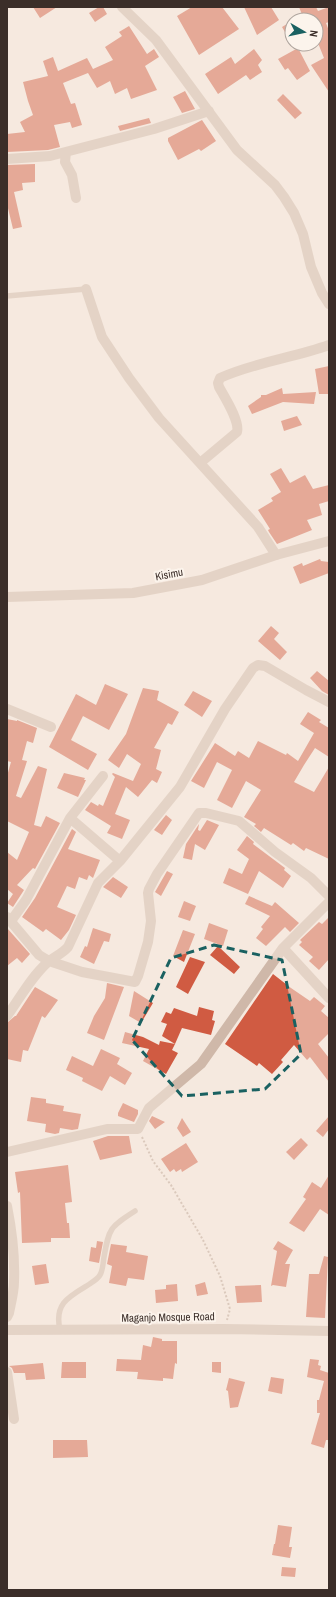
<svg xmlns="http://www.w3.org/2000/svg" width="336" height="1597" font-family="'Archivo Narrow',sans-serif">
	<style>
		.building { fill: #d05b42 }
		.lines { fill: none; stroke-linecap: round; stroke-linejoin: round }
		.path { stroke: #bba293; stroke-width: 2; stroke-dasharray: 2 2; stroke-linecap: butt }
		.service { stroke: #cfb8a9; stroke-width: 5.5 }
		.minor { stroke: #cfb8a9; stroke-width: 10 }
		.tertiary { stroke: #cfb8a9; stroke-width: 10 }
		.marked { fill: none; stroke: #1a6161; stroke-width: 3; stroke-dasharray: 8 5; stroke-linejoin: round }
		.labels { text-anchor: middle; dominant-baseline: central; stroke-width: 4; stroke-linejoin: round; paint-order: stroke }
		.street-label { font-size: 11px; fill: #3b2e29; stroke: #fcf4ec }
	</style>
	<rect width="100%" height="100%" fill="#f5e9df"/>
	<!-- building -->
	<path class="building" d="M33,7H57L40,18Z
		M99,7H103L107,14L95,22L89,13Z
		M192,7H222L239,29L199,55L177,16Z
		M244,7H271L279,20L257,35Z
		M299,7H316L318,11L329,7V22L326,23L329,31V92L311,65L324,58L316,38V20H297L303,17Z
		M292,21V44L282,27Z
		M129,26L147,54L154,49L159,57L145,66L157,90L131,99L127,88L115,94L110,81L97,88L88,73L63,83L71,104L75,103L82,125L72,128L70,122L54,125L60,147L48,150L7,152V148H8L7,134L25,132L20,122L33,115L28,101L23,82L48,76L43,61L53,57L58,71L87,58L93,69L113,60L105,47L122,36L119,32Z
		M298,48L310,71L297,80L288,68L285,70L278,59Z
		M254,49L262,60L258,65L262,72L250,80L246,75L218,94L205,74L231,57L235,64Z
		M185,91L195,109L182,113L173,97Z
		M283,94L302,113L295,119L277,100Z
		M149,118L151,123L120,131L118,126Z
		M202,120L216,141L201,151L199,149L178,160L168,141V138Z
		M35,164V182L22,183L23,190L14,192L22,227L13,229L7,204V165Z
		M329,366V394H319L315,369Z
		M282,388L283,394L316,392L314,404L283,402L252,414L248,406L261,397V395H266Z
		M297,416L302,425L284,431L281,421Z
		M281,468L290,483L305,475L313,489L329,485V501L319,504L322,515L307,520L312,530L277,544L269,532L268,530L270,529L258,510L273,501L271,498L281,492L270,474Z
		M320,559L321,561L329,562V573L300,584L293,567L302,563L303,566Z
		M271,626L279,633L274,639L287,652L280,660L258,641Z
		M317,671L329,681V695L322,691L310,678Z
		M105,684L128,694L109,730L83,716L71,740L97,754L88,770L49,747L76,694L96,705Z
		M143,688L159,691L157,700L179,712L172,725L168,723L154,748L161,750L156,769L162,772L157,783L152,780L138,797L126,787L115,814L130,820L122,839L107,833L111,826L85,810L91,802L98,806L99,804L103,806L115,777L112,774L113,773L133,781L141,764L127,754L119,768L108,760L126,734Z
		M193,691L212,701L202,717L184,705Z
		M308,712L321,720L319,722L329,728V757L315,748L304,765L299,762L304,765L294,782L314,792L329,767V859L306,848L304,851L293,843L291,845L264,828L261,832L254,826L256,824L244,817L261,790L246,781L232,808L217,800L232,770L217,762L204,788L191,781L215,743L235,756L238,751L249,758L258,741L286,755L287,753L298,761L314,733L300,724Z
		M7,719L17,721V720L37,728L33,743L27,741L22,760L27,761L16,796L21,798L38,766L47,769L34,825L41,827L46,816L60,823L35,869L33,868L17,885L24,890L13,907L7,903L13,894L7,889V852L17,860L29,832L7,821V776L11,762L7,761Z
		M64,773L85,778L84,780H86L78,797L57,788Z
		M166,815L172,820L162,835L154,830Z
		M207,820L219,825L205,850L195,844L192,860L183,858L186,844L199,824L198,830L200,831Z
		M72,829L76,832L68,849L100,860L93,878L89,875L87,880L79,877L75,889L67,886L57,907L76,915L69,930L61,940L46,929L43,932L22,917L35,898Z
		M247,836L254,842L253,844L285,868L284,870L291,876L283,888L259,871L248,894L223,883L229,868L242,874L249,859L237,850Z
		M167,871L173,874L161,896L155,892Z
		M113,877L128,887L121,898L103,887Z
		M249,896L272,906L275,902L299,923L290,932L285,927L266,946L256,938L263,929L261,927L270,916L245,904Z
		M184,901L196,906L190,921L178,917Z
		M329,917V959L319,970L309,961L313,957L299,945L302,942L300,940L319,922L322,924Z
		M209,923L228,930L223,946L204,939Z
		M7,928L30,954L22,963L17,958L7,966Z
		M93,928L111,934L109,942L104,941L94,964L80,957L85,946L87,947Z
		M183,930L195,934L184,962L173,956Z
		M218,946L240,967L234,974L210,955Z
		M190,957L205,962L188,994L176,987Z
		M273,974L291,988L310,1001L314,997L325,1006L321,1011L329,1018V1033L318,1044L329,1058V1082L310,1057L307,1060L294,1045L281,1060L283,1062L272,1074L259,1063L257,1066L225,1044Z
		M107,983L124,987L104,1040L87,1033L94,1016L105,998Z
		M35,987L58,1000L45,1018L42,1016L28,1051L23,1050L21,1062L7,1059V1025L8,1022L15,1016H16Z
		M134,991L153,1003L141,1023L129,1016Z
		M199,1007L214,1011L212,1020L215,1021L211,1035L182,1028L175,1044L162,1036L167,1024L161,1022L166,1012L171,1014L174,1008L197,1016Z
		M125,1032L143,1037L159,1045L160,1041L175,1044L172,1050L178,1053L166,1074L143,1061L149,1049L122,1043Z
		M101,1049L120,1058L117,1064L132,1073L125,1085L110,1076L102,1091L82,1081L83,1078L66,1070L72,1056L93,1066Z
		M31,1097L46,1099V1103L64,1106L63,1111L81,1114L78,1129L72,1130L60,1128L59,1133L55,1134L45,1132L46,1124L27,1121Z
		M123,1103L138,1110V1114L134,1122L118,1116V1113Z
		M152,1116L165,1122L155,1129L149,1121Z
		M329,1116V1129L323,1137L316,1131Z
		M182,1118L191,1132L183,1137L177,1128Z
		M108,1136H129L132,1153L100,1160L93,1141Z
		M301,1138L308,1145L294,1160L286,1152Z
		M186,1143L198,1162L182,1172L181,1169L176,1172L174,1169L170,1172L161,1159Z
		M68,1165L72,1202L65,1203L67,1223H69L70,1238H51V1242L22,1243L20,1192L18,1193L15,1172Z
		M329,1175V1215L320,1209L304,1232L289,1223L306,1199L303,1197L312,1182L321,1188Z
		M97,1241L103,1242L99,1263L89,1261L91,1247L96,1248Z
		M278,1241L293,1250L285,1264H290L286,1287L273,1285L271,1286L277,1251L273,1249Z
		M111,1244L127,1246L126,1252L148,1256L144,1280L128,1278L126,1286L109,1283L112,1266L107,1264Z
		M324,1256L328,1257L325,1318L306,1317L309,1274H319Z
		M46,1264L49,1283L35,1285L32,1266Z
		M205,1282L208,1294L197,1296L195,1285Z
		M177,1284L178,1301L156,1303L155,1290L166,1289V1285Z
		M261,1285L262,1302L237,1303L235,1286Z
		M153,1337L162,1339V1341H177V1364L175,1363L173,1379L163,1378V1381L137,1379L138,1372L116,1371L117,1359L141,1360L143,1345L151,1347Z
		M310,1359L319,1360L318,1365L321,1366L320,1370L329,1373V1440H326L324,1448L311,1444L320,1413H317V1400H319L324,1381L307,1377Z
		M62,1362H86V1378H61Z
		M212,1362H221V1373L212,1372Z
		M43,1363L45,1379L26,1380L25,1373H14L12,1368L9,1366Z
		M271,1377L284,1379L282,1394L268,1391Z
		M229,1378L245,1382L238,1407L230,1408L228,1391L226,1390Z
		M53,1440H87L88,1457L53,1458Z
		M278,1525L292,1527L289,1547H292L290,1558L272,1555L274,1544H275Z
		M282,1567L296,1568L295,1577L281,1576Z"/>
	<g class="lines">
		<!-- path -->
		<path class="path" d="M142,1137L153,1161L171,1185L203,1240L220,1276L230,1309L227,1320"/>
		<!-- service -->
		<path class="service" d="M7,296L86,289
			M60,1330C54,1304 68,1297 88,1285C91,1283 98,1279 100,1275C103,1270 103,1263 104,1257C109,1228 110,1227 135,1211"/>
		<!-- minor -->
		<path class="minor" d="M122,7L156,40L237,150L275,185L284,197L294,213L303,234L311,267L322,293L329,304
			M66,152L65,162L72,175L76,198
			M7,159L50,156L154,129L209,111
			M86,289L102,337L129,378L159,418L258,527L276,555
			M200,463L237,432C240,421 225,398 219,387L218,383L220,378C255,362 293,358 329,345
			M7,709L51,727
			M70,818L120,861
			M7,917L39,955L49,961L82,972L135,982L138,976L148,942L151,921L148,893L149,889L157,874L199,813H206L239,821L275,852L311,878L329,896
			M11,921L26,900L70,818L103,776
			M283,948L329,998
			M7,1016C20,998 31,977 48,962C55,956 62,954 68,947L98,883L120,861L180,787L225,709L253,668L258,665L265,666L306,690L329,702
			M7,1152L107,1129H138L149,1108L201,1064L283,948L329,902
			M7,1206C12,1231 15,1257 14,1282C14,1292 11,1303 9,1313L7,1317
			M7,1372L14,1419"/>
		<!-- tertiary -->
		<path class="tertiary" d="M7,597L133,593L202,580L276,555L329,541
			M7,1330L224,1329L329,1331"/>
	</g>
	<!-- marked area -->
	<path d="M0 0H336V1597H0ZM214,945L282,960L301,1054L265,1089L182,1096L132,1040L171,958Z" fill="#f5e9df" fill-opacity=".55" fill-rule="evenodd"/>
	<path class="marked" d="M214,945L282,960L301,1054L265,1089L182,1096L132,1040L171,958Z"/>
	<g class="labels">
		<!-- street labels -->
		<g class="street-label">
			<text transform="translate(169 574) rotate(-10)">Kisimu</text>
			<text transform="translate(168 1317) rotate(-1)">Maganjo Mosque Road</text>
		</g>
	</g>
	<!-- border -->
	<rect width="336" height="1597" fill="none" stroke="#3b2e29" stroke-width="16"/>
	<!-- north arrow -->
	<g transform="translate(304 32) rotate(99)"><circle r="19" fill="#fcf4ec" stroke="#afa59e"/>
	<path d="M0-3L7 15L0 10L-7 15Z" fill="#1a6161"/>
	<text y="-6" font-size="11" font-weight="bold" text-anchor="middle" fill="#3b2e29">N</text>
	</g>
</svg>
